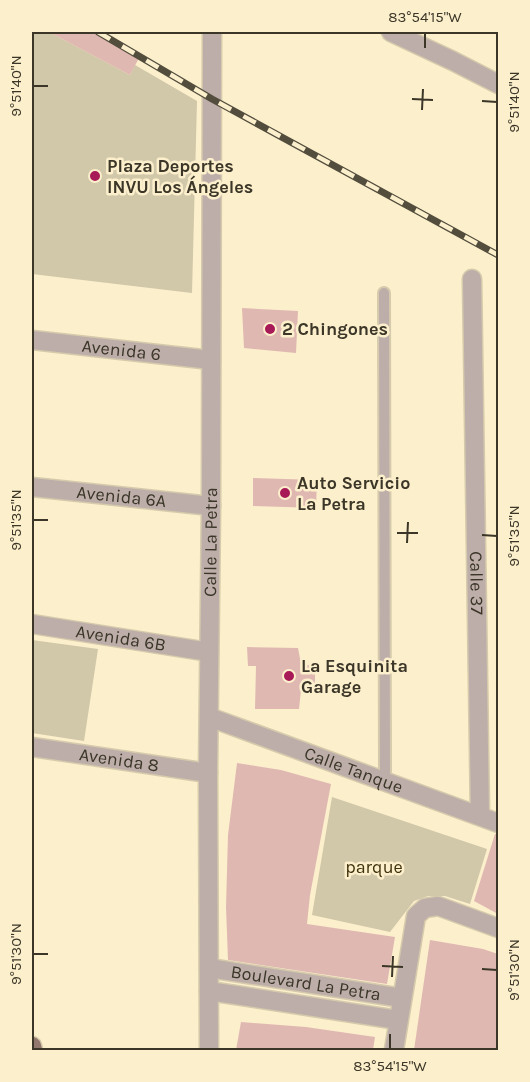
<svg xmlns="http://www.w3.org/2000/svg" width="530" height="1082" font-family="Karla,sans-serif">
	<style>
		.green { fill: #d1c7a9 }
		.building { fill: #e0b8b2 }
		.lines { fill: none; stroke-linecap: round; stroke-linejoin: round }
		.service-casing { stroke: #d5caab; stroke-width: 14 }
		.minor-casing { stroke: #d5caab; stroke-width: 21 }
		.tertiary-casing { stroke: #d5caab; stroke-width: 21 }
		.primary-casing { stroke: #d5caab; stroke-width: 21 }
		.service { stroke: #bdaeaa; stroke-width: 10 }
		.minor { stroke: #bdaeaa; stroke-width: 18 }
		.tertiary { stroke: #bdaeaa; stroke-width: 18 }
		.primary { stroke: #92776f; stroke-width: 18 }
		.rail-casing { stroke: #534d3d; stroke-width: 7 }
		.rail { stroke: #fcefcc; stroke-width: 4.5; stroke-dasharray: 14; stroke-linecap: butt }
		.ticks { fill: none; stroke: #3b3628; stroke-width: 2 }
		.poi-dot { fill: #a81958; stroke: #fcefcc; stroke-width: 2 }
		.labels { text-anchor: middle; dominant-baseline: central; stroke-width: 5; stroke-linejoin: round; paint-order: stroke }
		.poi-label { font-size: 18px; font-weight: bold; fill: #3b3628; stroke: #fcefcc; text-anchor: start }
		.street-label { font-size: 18px; fill: #3b3628; stroke: #fcefcc }
		.park-label { font-size: 18px; fill: #40330c; stroke: #fcefcc }
		.neatline { fill: none; stroke: #3b3628; stroke-width: 2 }
		.ticks-label { font-size: 15px; text-anchor: middle; fill: #3b3628 }
	</style>
	<rect width="100%" height="100%" fill="#fcefcc"/>
	<!-- green -->
	<path class="green" d="M32,32H49L130,75L135,65L197,101L192,293L32,274Z
		M32,640L98,649L84,741L32,733Z
		M332,797L487,849L470,904L445,896H428L414,901L390,932L312,915Z"/>
	<!-- building -->
	<path class="building" d="M49,32H91L139,58L130,75Z
		M242,308L298,311L296,353L244,348Z
		M253,478L317,480L316,508L253,506Z
		M247,647L298,648L301,664L315,666V689L301,690L299,709H255L256,666H248Z
		M237,763L281,770L331,784L310,895L307,924L395,937L387,984L228,960L226,907L228,835Z
		M495,834H498V914L474,901Z
		M430,940L483,949L498,954V1050H414Z
		M241,1022L306,1027L375,1037L373,1050H236Z"/>
	<g class="lines">
		<defs>
			<path id="service" d="M384,293L385,781"/>
			<g id="minor">
				<path d="M391,32L453,61L498,84"/>
				<path id="s1" d="M472,279L480,815"/>
				<path id="s2" d="M32,340L211,360"/>
				<path id="s3" d="M32,487L211,506"/>
				<path id="s4" d="M32,624L209,652"/>
				<path id="s5" d="M209,717L498,823"/>
				<path id="s6" d="M32,747L208,773"/>
				<path id="s7" d="M209,968L402,998"/>
				<path d="M209,991L398,1020"/>
				<path d="M394,1050L416,916L425,908L438,906L498,928"/>
			</g>
			<g id="tertiary">
				<path id="s8" d="M209,1050L208,773L211,506L212,32"/>
			</g>
			<path id="primary" d="M32,1046L33,1050"/>
		</defs>
		<!-- service casing -->
		<use href="#service" class="service-casing"/>
		<!-- minor casing -->
		<use href="#minor" class="minor-casing"/>
		<!-- tertiary casing -->
		<use href="#tertiary" class="tertiary-casing"/>
		<!-- primary casing -->
		<use href="#primary" class="primary-casing"/>
		<!-- service -->
		<use href="#service" class="service"/>
		<!-- minor -->
		<use href="#minor" class="minor"/>
		<!-- tertiary -->
		<use href="#tertiary" class="tertiary"/>
		<!-- primary -->
		<use href="#primary" class="primary"/>
		<defs>
			<path id="rail" d="M98,32L212,99L498,255"/>
		</defs>
		<!-- rail casing -->
		<use href="#rail" class="rail-casing"/>
		<!-- rail -->
		<use href="#rail" class="rail"/>
	</g>
	<!-- ticks -->
	<path class="ticks" d="M425,48V33M33,86H48M412,99L433,100M482,101L497,102M422,110L423,89M33,520H48M397,533H418M482,535L497,536M407,543L408,522M33,954H48M382,966L403,967M482,969L497,970M392,977L393,956M390,1049V1034"/>
	<!-- markers -->
	<g class="poi-dot">
		<circle cx="95" cy="176" r="6"/>
		<circle cx="270" cy="329" r="6"/>
		<circle cx="285" cy="493" r="6"/>
		<circle cx="289" cy="676" r="6"/>
	</g>
	<g class="labels">
		<!-- poi labels -->
		<g class="poi-label">
			<text x="107" y="166">Plaza Deportes<tspan x="107" dy="21">INVU Los Ángeles</tspan></text>
			<text x="282" y="329">2 Chingones</text>
			<text x="297" y="483">Auto Servicio<tspan x="297" dy="21">La Petra</tspan></text>
			<text x="301" y="666">La Esquinita<tspan x="301" dy="21">Garage</tspan></text>
		</g>
		<!-- street labels -->
		<g class="street-label">
			<text stroke="none"><textPath href="#s2" startOffset="90">Avenida 6</textPath></text>
			<text stroke="none"><textPath href="#s3" startOffset="90">Avenida 6A</textPath></text>
			<text stroke="none"><textPath href="#s8" startOffset="508">Calle La Petra</textPath></text>
			<text stroke="none"><textPath href="#s1" startOffset="304">Calle 37</textPath></text>
			<text stroke="none"><textPath href="#s4" startOffset="90">Avenida 6B</textPath></text>
			<text stroke="none"><textPath href="#s6" startOffset="88">Avenida 8</textPath></text>
			<text stroke="none"><textPath href="#s5" startOffset="154">Calle Tanque</textPath></text>
			<text stroke="none"><textPath href="#s7" startOffset="98">Boulevard La Petra</textPath></text>
		</g>
		<!-- park labels -->
		<g class="park-label">
			<text x="374" y="867">parque</text>
		</g>
	</g>
	<!-- border -->
	<rect width="530" height="1082" fill="none" stroke="#fcefcc" stroke-width="66"/>
	<rect x="33" y="33" width="464" height="1016" class="neatline"/>
	<g class="ticks-label">
		<text x="425" y="22">83°54'15"W</text>
		<text transform="translate(16 86) rotate(-90)" y="5">9°51'40"N</text>
		<text transform="translate(514 102) rotate(-90)" y="5">9°51'40"N</text>
		<text transform="translate(16 520) rotate(-90)" y="5">9°51'35"N</text>
		<text transform="translate(514 536) rotate(-90)" y="5">9°51'35"N</text>
		<text transform="translate(16 954) rotate(-90)" y="5">9°51'30"N</text>
		<text transform="translate(514 970) rotate(-90)" y="5">9°51'30"N</text>
		<text x="390" y="1071">83°54'15"W</text>
	</g>
</svg>
